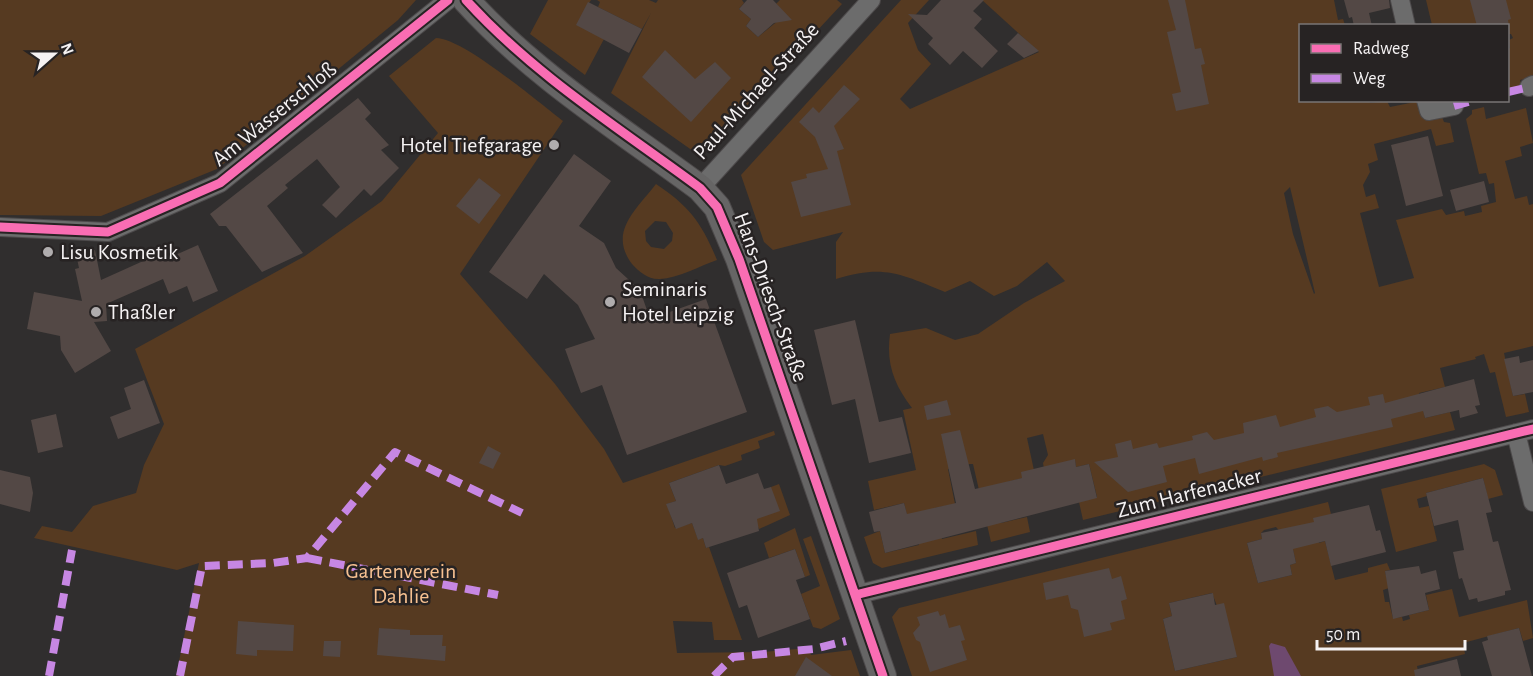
<svg xmlns="http://www.w3.org/2000/svg" width="1533" height="676" font-family="'Alegreya Sans',sans-serif">
	<style>
		.green { fill: #563a21; fill-rule: evenodd }
		.water { fill: #6e496f }
		.building { fill: #534845 }
		.lines { fill: none; stroke-linecap: round; stroke-linejoin: round }
		.street-casing { stroke: #4c494a; stroke-width: 20 }
		.secondary-casing { stroke: #4c494a; stroke-width: 28 }
		.street { stroke: #6c6c6c; stroke-width: 18 }
		.secondary { stroke: #666565; stroke-width: 26 }
		.quiet { stroke: #c787e3; stroke-width: 8; stroke-dasharray: 15 8; stroke-linecap: butt }
		.cycleway-casing { stroke: #272323; stroke-width: 13 }
		.cycleway { stroke: #f96db3; stroke-width: 9 }
		.poi-dot { fill: #b0adae; stroke: #272323; stroke-width: 2 }
		.labels { text-anchor: middle; dominant-baseline: central; stroke-width: 5; stroke-linejoin: round; paint-order: stroke }
		.street-label { font-size: 22px; fill: #f5f2f3; stroke: #272323 }
		.poi-label { font-size: 22px; fill: #f5f2f3; stroke: #272323; text-anchor: start }
		.park-label { font-size: 22px; fill: #f7c191; stroke: #272323 }
	</style>
	<rect width="100%" height="100%" fill="#302e2e"/>
	<!-- green -->
	<path class="green" d="M0,0H416L398,20L217,169L101,216L0,215Z
		M548,0H591L589,3L604,39L585,75L530,34Z
		M597,0H649L656,3L658,0H742L744,3L739,9L751,19L746,26L758,37L785,15L776,4L780,0H837L842,4L705,151H693L611,93L651,13L642,29L598,7L600,2Z
		M901,0H929L908,23L918,50L931,64L900,99L910,109L1039,52L982,0H1334L1338,20L1343,19L1345,25L1300,26V100H1369L1370,103L1387,101L1390,107L1420,101L1425,120L1442,117L1444,122L1450,123L1454,142L1436,146L1431,129L1374,144L1378,160L1368,164L1370,172L1363,185L1366,197L1375,194L1379,208L1360,213L1379,287L1414,278L1396,220L1442,209L1446,215L1464,211L1465,216L1482,212L1481,206L1496,202L1494,183L1489,184L1486,173L1479,174L1466,119L1472,114V110L1484,107L1486,119L1526,108L1533,143L1520,147L1522,156L1505,161L1515,199L1527,196L1529,205L1533,204V346L1504,353L1513,396L1525,394L1529,412L1506,417L1495,372L1490,373L1484,354L1475,357L1476,359L1440,368L1445,387L1419,393L1425,418L1450,412L1455,430L1083,520L1079,502L1097,497L1089,464L1076,467L1075,460L1045,474L1043,463L1048,455L1043,434L1027,438L1035,475L992,486L1001,523L1027,517L1030,532L991,542L973,464H970L948,469L955,504L935,508L942,539L976,531L978,545L882,568L873,563L864,537L880,531L885,553L919,545L913,518L908,519L904,503L874,510L868,481L916,470L903,410L912,408C894,384 886,364 890,334L926,328L955,340L978,334L1024,303L1065,281L1047,262L1017,286L994,296L970,281L945,292C901,274 884,264 836,279V242L843,232L773,250L764,242L741,175ZM1290,187L1315,293L1314,294L1293,234L1284,193Z
		M1426,0H1533V77L1520,80L1522,86L1508,90V49L1510,48L1509,40L1513,38L1511,34H1508V26L1432,25Z
		M436,38C463,38 538,102 563,121L460,274L555,384L604,449L623,483L774,431L775,435L758,441L760,448L741,455L742,460L725,466L719,465L669,483L676,501L667,504L675,528L692,523L698,539L703,538L706,548L709,547L742,640H714L712,622L673,621L677,653L763,652L808,648L811,655L851,650L860,676H176L199,563L177,570L34,538L42,526L72,532L93,506L136,493L144,465L164,424L135,349L305,256L382,201L438,133L389,76Z
		M656,184C689,206 702,223 717,260C700,266 678,278 660,279C649,280 639,272 632,264C608,232 636,210 656,184ZM655,221L666,222L673,233L672,241L664,249L651,247L646,241L645,231Z
		M1484,464L1495,470L1503,495L1488,499L1483,478L1426,493L1427,496L1417,499L1419,508L1429,506L1437,541L1396,552L1381,489Z
		M779,484L790,515L759,529L755,520L771,487Z
		M1328,502L1331,514L1317,534L1319,543L1325,541L1335,580L1368,572V568L1387,563L1390,570L1385,571L1389,588L1383,590L1385,602H1389L1393,618L1402,617L1403,621L1410,619L1409,615L1429,610L1426,595L1452,589L1459,617L1527,600L1533,638L1523,641L1519,628L1463,643L1465,654L1417,666L1419,676H912L892,617L899,608ZM1276,527L1292,545L1296,563L1290,565L1292,575L1258,583L1247,543L1262,539L1261,533L1264,530ZM1212,593L1237,657L1175,671L1163,619L1172,616L1169,603Z
		M795,528L810,575L805,577L795,549L769,558L764,543Z
		M811,536L840,619L821,629L813,627L801,594L820,586L803,539Z"/>
	<!-- water -->
	<path class="water" d="M1271,643L1285,647L1301,676H1274L1269,646Z"/>
	<!-- building -->
	<path class="building" d="M747,0H773L792,20L774,23L758,37L746,26L751,19L739,9Z
		M941,0H984L973,11L982,19L974,28L998,51L982,68L963,51L950,65L928,44L933,38L908,14L927,15Z
		M1168,0H1185L1195,49L1201,48L1205,64L1201,65L1209,104L1176,111L1172,94L1181,92L1167,32L1176,30Z
		M1344,0H1389L1390,8L1369,13L1372,26H1354L1352,17L1349,18Z
		M1470,0H1506L1511,19L1508,20L1509,26H1477Z
		M588,2L642,29L629,53L576,25Z
		M1018,33L1039,51L1024,58L1007,44Z
		M665,50L695,79L715,62L731,78L691,122L642,77Z
		M844,85L860,99L834,126L844,149L837,151L851,205L801,217L791,182L807,178L806,174L828,169L815,137L799,122L813,107L819,113Z
		M358,98L371,113L365,119L389,145L381,150L399,168L371,196L364,189L336,218L322,205L340,187L317,159L285,185L288,188L267,206L303,253L262,272L226,226H219L210,214Z
		M1428,136L1443,196L1406,206L1391,145Z
		M574,154L611,181L579,226L604,243L616,268L640,290L650,319L706,299L747,412L627,455L602,385L581,393L565,349L595,339L578,305L544,274L527,299L489,272Z
		M479,178L501,195L479,224L456,206Z
		M1484,181L1489,202L1456,211L1450,190Z
		M198,245L218,291L193,302L187,286L169,294L163,279L106,304L107,321L94,322L111,351L75,373L61,350L60,336L27,329L34,292L82,301L75,269L79,268L76,254L95,250L101,280L161,253L164,260Z
		M855,320L879,422L902,417L911,453L869,463L855,399L832,405L814,330Z
		M1519,356L1520,363L1533,360V392L1513,396L1504,359Z
		M1474,379L1480,405L1475,406L1478,413L1460,418L1459,410L1425,418L1423,411L1391,419L1393,427L1277,453L1278,457L1263,461L1262,457L1199,474L1195,458L1163,466L1167,482L1128,492L1094,462L1118,457L1115,444L1131,440L1133,449L1157,443L1159,448L1193,440L1192,436L1207,432L1214,440L1244,433L1243,423L1276,415L1280,427L1316,417L1314,409L1328,406L1337,412L1370,405L1368,397L1383,394L1385,403Z
		M144,380L160,423L118,439L110,417L131,409L124,388Z
		M947,400L951,415L927,420L924,406Z
		M56,414L63,447L38,453L31,420Z
		M960,430L975,489L1022,478L1021,472L1075,459L1076,467L1089,464L1097,498L885,553L880,531L874,532L869,512L904,503L907,514L956,503L941,434Z
		M488,446L501,453L493,469L479,463Z
		M719,465L726,484L758,473L764,489L771,487L780,511L757,519L759,531L706,548L703,538L698,540L692,523L676,529L666,504L676,501L669,483Z
		M0,470L30,477L33,493L30,512L0,504Z
		M1483,478L1492,512L1486,513L1493,542L1498,541L1511,590L1505,591V595L1478,602L1477,598L1469,600L1462,578L1459,579L1453,552L1464,550L1458,520L1434,526L1426,493Z
		M1369,505L1376,531L1380,530L1386,552L1331,566L1325,541L1293,549L1296,563L1290,565L1292,575L1258,583L1247,543L1262,539L1261,533L1314,522L1313,518Z
		M795,549L805,577L796,580L810,619L758,638L747,605L739,608L727,573Z
		M1419,566L1421,574L1436,570L1440,589L1425,593L1429,610L1393,619L1385,571Z
		M1109,568L1112,579L1121,576L1127,599L1121,601L1125,619L1110,623L1112,630L1084,637L1078,610L1071,608L1068,595L1046,600L1043,583Z
		M1213,593L1215,605L1224,603L1237,657L1175,671L1163,619L1172,616L1169,603Z
		M938,611L940,616L945,614L949,628L960,625L965,640L961,641L967,660L930,672L920,642L916,640L913,633L920,625L917,617Z
		M238,621L294,625L293,651L257,650V656L236,654Z
		M379,628L410,630V635H443L442,646H446L445,661L377,655Z
		M1519,628L1532,676H1492L1482,642L1488,640L1487,636Z
		M324,641H341L340,657L323,656Z
		M806,657L832,676H795Z
		M1457,659L1461,676H1415L1414,670Z"/>
	<g class="lines">
		<defs>
			<path id="street" d="M1400,0L1406,26
				M1529,87L1533,85
				M1426,100L1429,111L1454,106
				M700,188L871,0
				M0,227L108,232L220,183L448,0
				M1516,433L1533,502
				M855,595L1533,429"/>
			<path id="secondary" d="M466,0C534,75 619,128 700,188L717,207L739,259L883,676"/>
		</defs>
		<!-- street casing -->
		<use href="#street" class="street-casing"/>
		<!-- secondary casing -->
		<use href="#secondary" class="secondary-casing"/>
		<!-- street -->
		<use href="#street" class="street"/>
		<!-- secondary -->
		<use href="#secondary" class="secondary"/>
		<!-- quiet -->
		<path class="quiet" d="M1508,92L1529,87
			M1454,106L1475,100
			M307,558L498,595
			M49,676L72,550
			M180,676L202,566L273,563L307,558L395,452L522,513
			M714,676L733,657L814,649L846,641"/>
		<defs>
			<path id="cycleway" d="M466,0C534,75 619,128 700,188L717,207L739,259L883,676
				M0,227L108,232L220,183L448,0
				M855,595L1533,429"/>
		</defs>
		<!-- cycleway casing -->
		<use href="#cycleway" class="cycleway-casing"/>
		<!-- cycleway -->
		<use href="#cycleway" class="cycleway"/>
	</g>
	<!-- markers -->
	<g class="poi-dot">
		<circle cx="554" cy="145" r="6"/>
		<circle cx="48" cy="252" r="6"/>
		<circle cx="610" cy="302" r="6"/>
		<circle cx="96" cy="312" r="6"/>
	</g>
	<g class="labels">
		<!-- street labels -->
		<g class="street-label">
			<text transform="translate(756 91) rotate(-48)">Paul-Michael-Straße</text>
			<text transform="translate(274 114) rotate(-39)">Am Wasserschloß</text>
			<text transform="translate(771 297) rotate(70)">Hans-Driesch-Straße</text>
			<text transform="translate(1189 493) rotate(-14)">Zum Harfenacker</text>
		</g>
		<!-- poi labels -->
		<g class="poi-label">
			<text x="542" y="145" text-anchor="end">Hotel Tiefgarage</text>
			<text x="60" y="252">Lisu Kosmetik</text>
			<text x="622" y="289">Seminaris<tspan x="622" dy="25">Hotel Leipzig</tspan></text>
			<text x="108" y="312">Thaßler</text>
		</g>
		<!-- park labels -->
		<g class="park-label">
			<text x="401" y="571">Gartenverein<tspan x="401" dy="25">Dahlie</tspan></text>
		</g>
	</g>
	<!-- legend -->
	<rect x="1299" y="24" width="210" height="78" fill="#272323" stroke="#797676" stroke-width="1.5"/>
	<rect x="1311" y="44" width="30" height="9" fill="#f96db3" stroke="#797676" stroke-width="1.5"/>
	<text x="1353" y="54" font-size="18" fill="#f5f2f3">Radweg</text>
	<rect x="1311" y="74" width="30" height="9" fill="#c787e3" stroke="#797676" stroke-width="1.5"/>
	<text x="1353" y="84" font-size="18" fill="#f5f2f3">Weg</text>
	<!-- north arrow -->
	<g transform="translate(54 54) rotate(69)" stroke="#272323" stroke-width="4.5" paint-order="stroke">
	<path d="M0-4.5L10 22L0 15L-10 22Z" fill="#f5f2f3"/>
	<text y="-9" font-size="16" font-weight="bold" text-anchor="middle" fill="#f5f2f3">N</text>
	</g>
	<!-- scale -->
	<path d="M1317 640v9h148v-9" fill="none" stroke="#f5f2f3" stroke-width="3"/>
	<text x="1326" y="640" font-size="18" fill="#f5f2f3" stroke="#272323" stroke-width="4.5" paint-order="stroke">50 m</text>
</svg>
